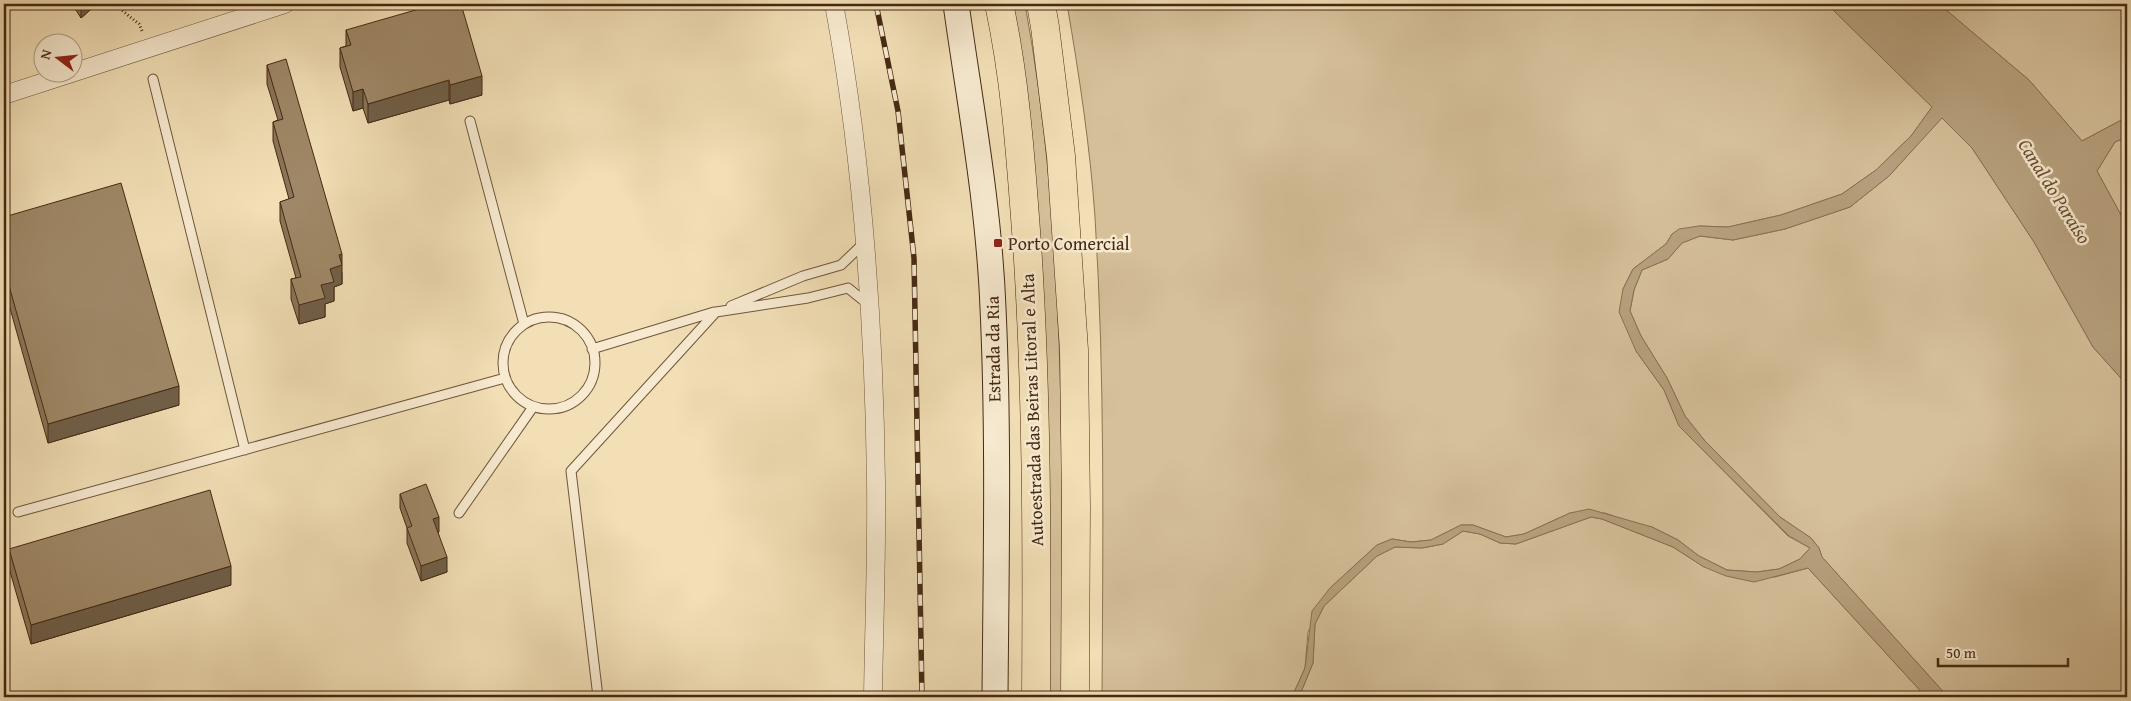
<svg xmlns="http://www.w3.org/2000/svg" width="2131" height="701" font-family="'Gentium Book Plus',serif">
	<style>
		.green { fill: #d5c09a; stroke: #8d7456 }
		.water { fill: #b7a17e; stroke: #897153 }
		.lines { fill: none; stroke-linecap: round; stroke-linejoin: round }
		.lane-casing { stroke: #70563b; stroke-width: 11 }
		.street-casing { stroke: #70563b; stroke-width: 19 }
		.secondary-casing { stroke: #452912; stroke-width: 27 }
		.highway-casing { stroke: #452912; stroke-width: 29 }
		.path { stroke: #452912; stroke-width: 3; stroke-dasharray: 1 2.5; stroke-linecap: butt }
		.lane { stroke: #f7ead0; stroke-width: 9 }
		.street { stroke: #f7ead0; stroke-width: 18 }
		.secondary { stroke: #f7ead0; stroke-width: 25 }
		.highway { stroke: #f2dfb6; stroke-width: 28 }
		.rail-casing { stroke: #452912; stroke-width: 5.5 }
		.rail { stroke: #f7ead0; stroke-width: 4; stroke-dasharray: 11; stroke-linecap: butt }
		.wall { fill: #897559; stroke: #452912 }
		.shaded-wall { fill: #6f5f48; stroke: #452912 }
		.building { fill: #9f8867; stroke: #452912 }
		.poi-dot { fill: #8f2418; stroke: #f7ead0; stroke-width: 2 }
		.labels { text-anchor: middle; dominant-baseline: central; stroke-width: 5; stroke-linejoin: round; paint-order: stroke }
		.poi-label { font-size: 18px; fill: #452912; stroke: #f7ead0; text-anchor: start }
		.street-label { font-size: 18px; fill: #452912; stroke: #f7ead0 }
		.water-label { font-size: 19px; font-style: italic; fill: #674d32; stroke: #f7ead0 }
	</style>
	<rect width="100%" height="100%" fill="#f2dfb6"/>
	<filter id="stains"><feTurbulence type="fractalNoise" baseFrequency=".004" numOctaves="4"/><feColorMatrix values="0 0 0 0 .2 0 0 0 0 .09 0 0 0 0 .02 0 0 0 .5 -.17"/></filter>
	<radialGradient id="worn" r=".72"><stop offset=".6" stop-color="#630" stop-opacity="0"/><stop offset="1" stop-color="#630" stop-opacity=".3"/></radialGradient>
	<!-- green -->
	<path class="green" d="M1008,4H1025C1067,233 1062,466 1062,697H1046Z
		M1067,4H1827L1932,107L1911,136L1876,170L1842,194L1781,215L1728,227L1699,226L1672,234L1666,244L1633,269L1623,289L1636,351L1664,390L1679,426L1788,536L1810,548L1800,559L1779,569L1757,572L1727,570L1699,556L1678,540L1652,527L1630,522L1605,513H1570L1524,534L1506,537L1473,525H1461L1431,540L1411,542L1392,539L1377,545L1330,588L1308,632L1305,668L1292,697H1102C1103,537 1105,377 1095,217C1090,146 1079,74 1067,4Z
		M1939,4H2127V117L2082,141L2029,80Z
		M1942,117L1972,148L2034,242L2093,347L2127,385V697H1948L1822,557L1819,548L1811,538L1780,517L1705,441L1685,416L1667,378L1641,336L1630,311L1634,290L1642,270L1668,259L1682,243L1700,236L1733,240L1785,229L1850,207L1889,176Z
		M2127,137V226L2097,171L2115,142Z
		M1591,517L1602,519L1673,547L1704,567L1775,577L1808,568L1926,697H1299L1313,663L1315,624L1324,606L1377,556L1395,547L1422,548L1443,544L1463,531L1480,534L1500,543L1516,544Z"/>
	<!-- water -->
	<path class="water" d="M1827,4H1939L2029,80L2082,141L2127,117V137L2115,142L2097,171L2127,226V385L2093,347L2034,242L1972,148L1942,118L1889,176L1850,207L1785,229L1733,240L1700,236L1682,243L1668,259L1642,270L1634,290L1630,311L1641,336L1667,378L1685,416L1705,441L1780,517L1811,538L1819,548L1822,557L1948,697H1926L1808,568L1754,582L1726,576L1704,567L1673,547L1602,519L1591,517L1516,544L1500,543L1480,534L1463,531L1443,544L1422,548L1395,547L1377,556L1324,606L1315,624L1313,663L1299,697H1292L1305,668L1312,611L1330,588L1377,545L1392,539L1411,542L1431,540L1461,525H1473L1506,537L1524,534L1570,513L1589,509L1652,527L1678,540L1699,556L1727,570L1757,572L1779,569L1800,559L1810,548L1789,536L1679,426L1664,390L1636,351L1619,312L1623,289L1633,269L1666,244L1672,234L1679,229L1699,226L1728,227L1781,215L1842,194L1876,170L1911,136L1932,107Z"/>
	<g class="lines">
		<defs>
			<path id="lane" d="M153,79L245,450
				M470,121L524,324
				M731,306L803,276L841,265L864,243
				M503 363a46 46 0 1 1 92 0a46 46 0 1 1-92 0Z
				M592,349L714,312
				M18,512L505,378
				M459,513L533,407
				M598,697L571,471L716,312L808,298L848,288L869,305"/>
			<path id="street" d="M834,4C863,161 874,322 876,482C877,553 874,625 873,697
				M4,95L285,4"/>
			<path id="secondary" d="M956,4C970,104 989,206 993,308C999,437 996,568 995,697"/>
			<path id="highway" d="M999,4C1016,82 1021,164 1027,244C1037,395 1037,546 1036,697
				M1041,4L1045,27L1061,156L1074,350L1076,506L1075,697"/>
		</defs>
		<!-- lane casing -->
		<use href="#lane" class="lane-casing"/>
		<!-- street casing -->
		<use href="#street" class="street-casing"/>
		<!-- secondary casing -->
		<use href="#secondary" class="secondary-casing"/>
		<!-- highway casing -->
		<use href="#highway" class="highway-casing"/>
		<!-- path -->
		<path class="path" d="M114,4L139,24L143,33"/>
		<!-- lane -->
		<use href="#lane" class="lane"/>
		<!-- street -->
		<use href="#street" class="street"/>
		<!-- secondary -->
		<use href="#secondary" class="secondary"/>
		<!-- highway -->
		<use href="#highway" class="highway"/>
		<defs>
			<path id="rail" d="M876,4L898,111L914,258L922,697"/>
		</defs>
		<!-- rail casing -->
		<use href="#rail" class="rail-casing"/>
		<!-- rail -->
		<use href="#rail" class="rail"/>
	</g>
	<!-- wall -->
	<path class="wall" d="M72,4H97L81,18Z
		M346,30L482,95L450,104L449,100L368,123L363,108L353,111L340,67V48L346,46Z
		M267,65L342,273V284L334,287V301L325,304V317L299,324L291,299V279L296,278L280,221V202L289,199L273,141V122L278,120L267,84Z
		M4,217L179,405L48,443L4,287Z
		M400,494L439,532H438L447,572L421,581L407,543V528L400,508Z
		M9,549L231,585L31,644L9,568Z"/>
	<!-- shaded-wall -->
	<path class="shaded-wall" d="M81,4H97L81,18Z
		M482,76V95L450,104V85Z
		M449,80V100L368,123V104Z
		M363,89V108L353,111V92Z
		M342,254V284L334,287V301L325,304V317L299,324V305L321,285L339,255Z
		M179,386V405L48,443V424Z
		M439,517V532L433,534V519Z
		M447,557V572L421,581V566Z
		M231,566V585L31,644V625Z"/>
	<!-- building -->
	<path class="building" d="M430,4H461L482,76L450,85L449,80L368,104L363,89L353,92L340,48L351,45L346,30L426,7Z
		M286,59L342,254L339,255L342,265L330,269L334,282L321,285L325,298L299,305L291,279L301,277L280,202L294,197L273,122L283,119L267,65Z
		M121,183L179,386L48,424L4,268V217Z
		M426,484L439,517L433,519L447,557L421,566L407,528L412,526L400,494Z
		M210,490L231,566L31,625L9,549Z"/>
	<!-- markers -->
	<rect class="poi-dot" x="993" y="238" width="10" height="10" rx="2.5"/>
	<g class="labels">
		<!-- poi labels -->
		<g class="poi-label">
			<text x="1008" y="243">Porto Comercial</text>
		</g>
		<!-- street labels -->
		<g class="street-label">
			<text transform="translate(993 349) rotate(-91)">Estrada da Ria</text>
			<text transform="translate(1032 410) rotate(-92)">Autoestrada das Beiras Litoral e Alta</text>
		</g>
		<!-- water labels -->
		<g class="water-label">
			<text transform="translate(2055 191) rotate(58)">Canal do Paraíso</text>
		</g>
	</g>
	<!-- margin -->
	<rect width="2131" height="701" fill="none" stroke="#f2dfb6" stroke-width="20"/>
	<rect x="5" y="5" width="2121" height="691" fill="none" stroke="#452912" stroke-width="2.5"/>
	<rect x="10" y="10" width="2111" height="681" fill="none" stroke="#452912"/>
	<!-- north arrow -->
	<g transform="translate(58 58) rotate(286)"><circle r="24" fill="#f7ead0" stroke="#b09d84"/>
	<path d="M0-4L9 19L0 12L-9 19Z" fill="#8f2418"/>
	<text y="-8" font-size="14" font-weight="bold" text-anchor="middle" fill="#452912">N</text>
	</g>
	<!-- scale -->
	<path d="M1938 658v8h130v-8" fill="none" stroke="#452912" stroke-width="2.5"/>
	<text x="1946" y="658" font-size="15" fill="#452912" stroke="#f7ead0" stroke-width="4" paint-order="stroke">50 m</text>
	<rect width="100%" height="100%" filter="url(#stains)"/>
	<rect width="100%" height="100%" fill="url(#worn)"/>
</svg>
